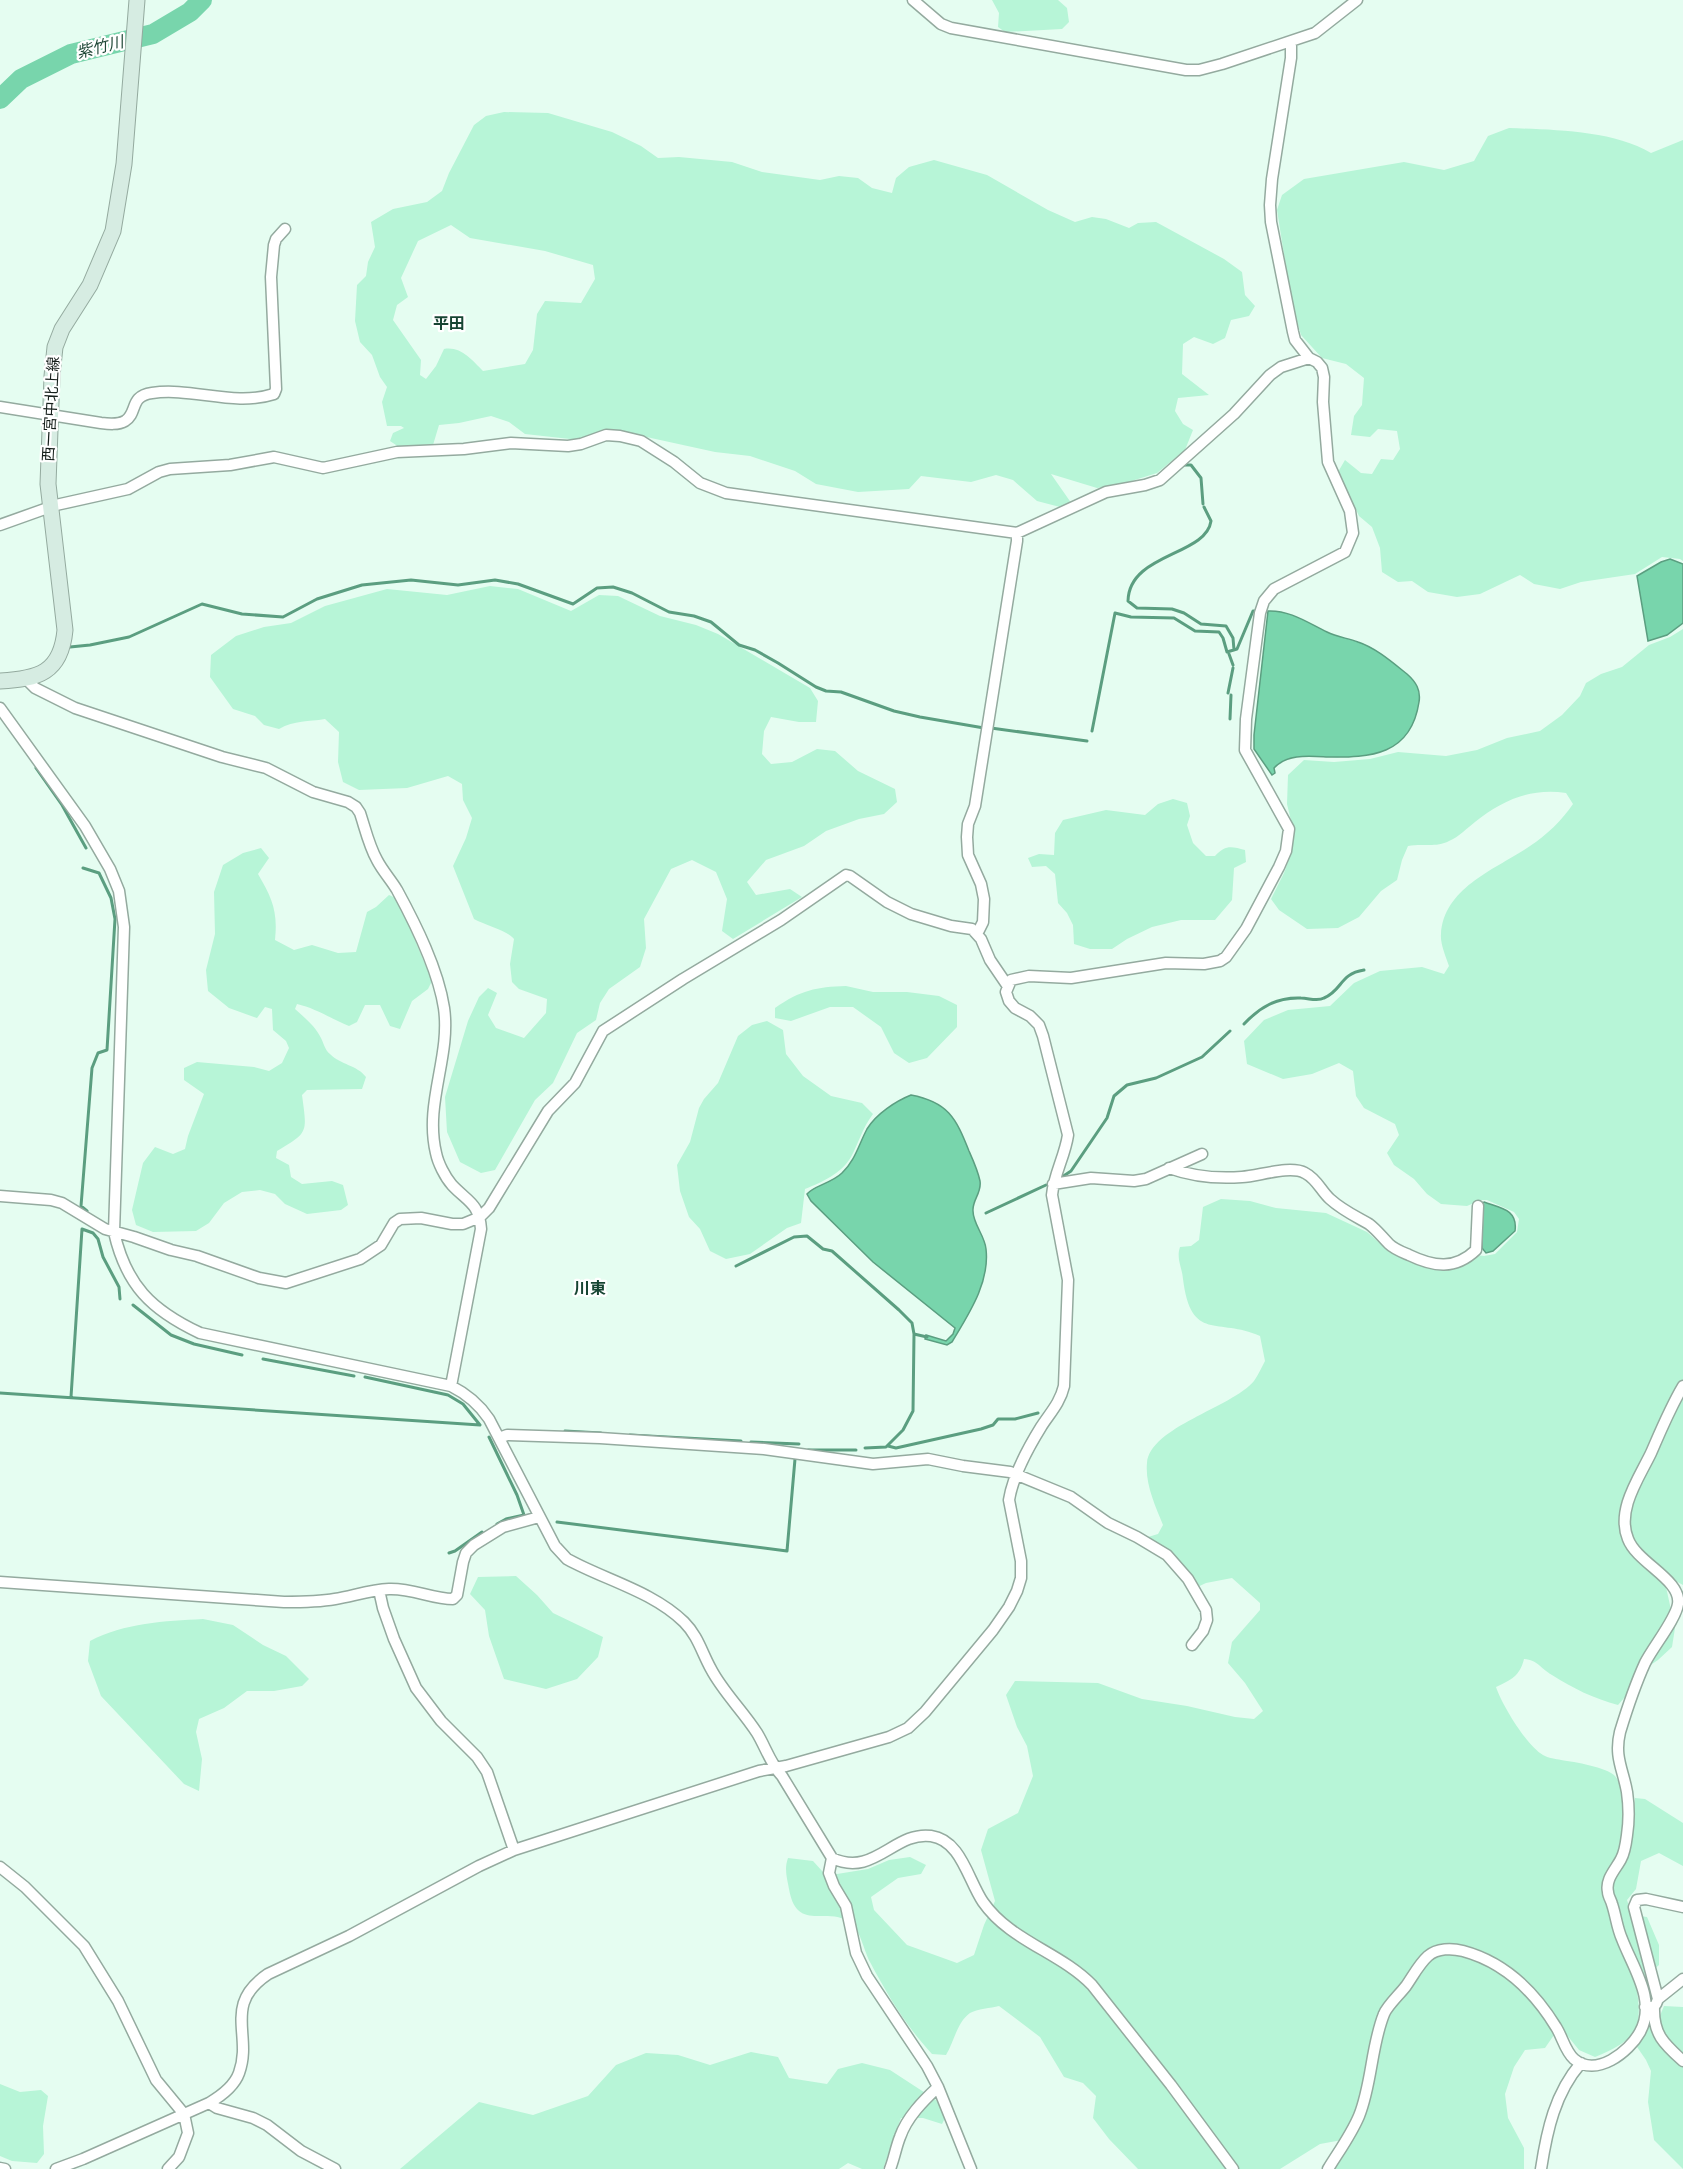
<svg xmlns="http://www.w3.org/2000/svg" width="1683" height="2169" font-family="Figtree,'Noto Sans JP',sans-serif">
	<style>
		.green { fill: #b7f5d7; fill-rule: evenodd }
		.water { fill: #78d5ac; stroke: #5b9e80; stroke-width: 1.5 }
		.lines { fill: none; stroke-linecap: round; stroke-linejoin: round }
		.stream { stroke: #5b9e80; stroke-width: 3 }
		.river { stroke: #78d5ac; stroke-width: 20 }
		.street-casing { stroke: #94aa9f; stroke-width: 13 }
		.secondary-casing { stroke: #94aa9f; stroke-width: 17 }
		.street { stroke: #fff; stroke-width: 10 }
		.secondary { stroke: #d6ece2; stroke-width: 15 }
		.labels { text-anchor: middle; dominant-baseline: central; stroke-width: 4.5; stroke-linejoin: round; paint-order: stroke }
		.street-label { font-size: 15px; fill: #161f1b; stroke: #fff }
		.water-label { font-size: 16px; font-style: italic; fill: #1e4736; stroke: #fff }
		.neighbourhood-label { font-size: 16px; font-weight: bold; fill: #174533; stroke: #fff }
	</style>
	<rect width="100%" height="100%" fill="#e5fdf1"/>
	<!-- green -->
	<path class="green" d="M992,0H1058L1067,8L1069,22L1062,29L1005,32L998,27L999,13Z
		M504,112L548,113L612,132L641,146L658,158L679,157L732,162L762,172L820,180L839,176L858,178L872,188L892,193L896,178L909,167L934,160L987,175L1048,210L1075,222L1092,217L1106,219L1129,228L1138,223L1156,222L1224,259L1242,272L1245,295L1255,306L1249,316L1231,320L1225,338L1213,344L1194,337L1183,344L1182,374L1209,395L1178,398L1175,411L1183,424L1193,430L1185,450L1157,473L1122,484L1097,488L1051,474L1074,507H1060L1037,501L1013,480L996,475L971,482L921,476L909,489L858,492L816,484L795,471L750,456L715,452L619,431L579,440L525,434L509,422L491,416L459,423L439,425L433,445L399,447L390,441L393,433L404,428L401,426H387L382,402L387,387L380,377L372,355L360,342L355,321L357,285L366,276L368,262L375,247L371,222L393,209L427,202L442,191L449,173L474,125L486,116ZM451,225L470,238L545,251L593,265L595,279L581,303L545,301L537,314L533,350L525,364L483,371C472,360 461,346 444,349L436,366L426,379L420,375L421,360L393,320L397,305L408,297L401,278L418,241Z
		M1509,128C1553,130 1612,130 1651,153L1683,140V561L1680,559L1662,557L1635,574L1581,582L1560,589L1534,584L1520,575L1480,594L1457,597L1428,592L1412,581L1398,582L1382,572L1380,548L1372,527L1359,516L1338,472L1345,460L1361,473L1372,474L1381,459L1393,460L1400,449L1397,431L1378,429L1370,437L1351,435L1354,416L1362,405L1364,378L1346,364L1322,358L1301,335L1292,305L1277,210L1282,195L1304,179L1404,162L1444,170L1474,161L1488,136Z
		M490,586L518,589L571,611L599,595L618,596L660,616L696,625L718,634L810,688L818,701L816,722H799L771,717L764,731L762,754L771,764L792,762L817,749L835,751L858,771L895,789L897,802L884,814L859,819L826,831L804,846L766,860L747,882L756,895L790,889L802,897L733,939L722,931L727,899L716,872L692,860L671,869L644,919L646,948L640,967L609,989L600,1003L596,1020L577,1033L553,1083L535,1100L495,1170L481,1173L460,1162L447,1132L445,1097L468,1021L479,997L488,988L497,993L488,1015L496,1028L524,1038L546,1013L547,999L519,989L512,982L510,964L514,939C508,931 485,925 474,919L453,866L466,838L472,818L463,800L462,784L448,776L407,788L359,790L343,782L338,762L339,732L325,719C308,722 295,720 279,729L264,725L255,716L233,709L210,677L211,655L236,636L264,627L291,623L325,606L387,589L447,595Z
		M1683,629V1585L1672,1579L1666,1587L1675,1628L1672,1647L1658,1660L1634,1676L1625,1697L1618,1705C1595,1699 1572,1688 1552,1675C1540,1668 1538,1660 1524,1659C1520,1676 1511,1680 1496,1687C1502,1705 1527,1746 1543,1755C1548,1758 1556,1759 1561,1760C1575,1762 1606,1767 1615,1776C1622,1784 1623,1798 1625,1807H1634L1635,1798L1645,1799L1683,1823V1866L1659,1853L1641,1861L1636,1889L1627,1900L1632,1915L1647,1917L1659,1945V1965L1636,1985C1644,2030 1636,2040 1595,2057L1579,2050L1566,2034L1556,2032L1545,2048L1525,2050L1514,2067L1505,2094L1508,2118L1524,2148V2169H1335L1348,2148L1342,2140L1320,2144L1280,2169H1138L1109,2139L1093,2118L1096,2096L1083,2083L1064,2077L1040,2037L999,2006C991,2008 977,2009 970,2013C957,2022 954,2042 946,2055L932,2054C906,2026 888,1996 870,1962C865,1953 860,1931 853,1925C829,1903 797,1935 789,1889C787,1878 784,1869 788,1858L813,1861L823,1872L837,1874L868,1869L889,1860L910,1857L926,1865L921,1874L898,1878L871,1897L874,1910L907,1945L957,1963L974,1955L984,1925L995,1901L981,1850L988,1829L1018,1813L1033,1776L1027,1746L1017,1727L1006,1695L1015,1681L1098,1683L1142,1699L1187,1706L1235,1717L1254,1719L1263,1711L1245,1683L1228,1663L1232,1642L1260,1610V1603L1232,1578L1206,1583L1191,1590L1173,1567L1149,1549L1148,1537L1158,1534L1163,1525C1155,1505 1145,1484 1147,1463C1150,1427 1231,1408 1254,1381C1258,1375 1262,1367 1265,1361L1260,1336C1218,1317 1191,1343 1183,1279C1182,1267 1176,1259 1180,1247L1191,1246L1199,1240L1203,1207L1221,1199L1250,1201L1276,1208L1326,1213L1367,1232L1383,1246L1410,1262L1433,1268L1476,1255L1484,1256L1495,1254L1517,1232L1519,1219L1514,1212L1487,1200H1481L1467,1206L1441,1204L1427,1194L1414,1179L1394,1165L1387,1153L1399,1135L1395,1124L1364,1108L1356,1096L1353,1071L1339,1063L1312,1074L1283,1079L1247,1064L1244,1041L1264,1020L1288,1010L1330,1006L1354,983L1380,971L1422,967L1444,974L1449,966C1446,957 1440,944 1441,934C1444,887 1496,869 1530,846C1547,835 1562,820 1573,804L1566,793C1530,788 1503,800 1475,822C1467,828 1459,837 1449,841C1436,848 1423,843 1408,846L1402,860L1397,880L1381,891L1359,917L1338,928L1307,929L1279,910L1271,899L1284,873L1291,853L1293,829L1287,804L1288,775L1304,760L1334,762L1370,759L1398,752L1446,756L1477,750L1507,738L1540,731L1562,715L1580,696L1586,683L1601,674L1622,667L1649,645L1670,637Z
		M1173,799L1187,803L1190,816L1187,825L1193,843L1206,856H1215C1225,845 1231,846 1245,850L1246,862L1234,868L1232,900L1215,920H1181L1152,927L1127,939L1112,949H1090L1074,944L1073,925L1067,913L1058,903L1055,874L1046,866L1032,867L1028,858L1039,854L1054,855L1055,833L1063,820L1106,810L1145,815L1158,804Z
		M261,848L269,858L258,874C272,898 278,911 275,940L294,950L312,945L338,953L356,952L367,912L376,907L389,895L398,899L432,981L428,989L412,1001L400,1029L390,1026L380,1005H365L357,1022L349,1026C332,1019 315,1008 297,1004L295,1009C305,1018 315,1026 321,1038C324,1044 325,1050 330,1054C341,1065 357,1065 366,1077L362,1089L307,1090L302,1095C307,1133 309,1132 277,1151L276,1158L289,1165L291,1177L302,1184L332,1181L343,1185L348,1205L341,1210L307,1214L285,1204L275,1194L260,1190L242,1192L224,1203L209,1223L196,1231L153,1232L136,1225L132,1210L143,1163L155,1147L173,1154L185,1149L188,1136L204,1094L184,1080V1068L197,1062L254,1067L269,1071L282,1063L289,1048L286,1041L273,1030L272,1009L265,1007L257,1018L229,1008L208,991L206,970L215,934L214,892L223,865L243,853Z
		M846,986L873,992H907L939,996L957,1005V1027L927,1058L909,1063L894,1053L881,1027L853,1007H830L791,1021L775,1018V1008C801,990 816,987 846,986Z
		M767,1021L783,1030L786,1054L803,1076L831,1096L862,1103L873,1114C863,1127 859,1142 851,1157C841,1174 822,1182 805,1189L801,1223L787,1228L750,1254L726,1259L710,1251L700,1229L689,1217L680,1191L677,1165L690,1142L699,1108L704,1099L718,1083L738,1036L752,1025Z
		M516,1576L537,1595L553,1613L603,1637L598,1657L577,1679L546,1689L504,1679L489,1636L485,1610L470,1594L478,1577Z
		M203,1619L233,1625L263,1645L286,1656L309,1679L302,1686L274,1691H247L224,1708L199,1719L196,1732L202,1759L199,1791L184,1784L101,1696L88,1661L90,1641C124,1623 165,1621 203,1619Z
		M1664,2006L1683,2007V2169L1654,2140L1648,2102L1651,2071L1646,2060L1635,2044L1648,2025L1659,2018Z
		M751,2052L778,2057L789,2078L827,2084L838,2069L862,2063L890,2070L936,2100L946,2116L942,2124L923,2118H901L883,2169H862L848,2163L839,2169H400L479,2102L533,2115L588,2096L616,2065L646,2053L678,2055L710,2065Z
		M0,2084L20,2092L41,2090L48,2096L43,2126L44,2154L37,2163L12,2161L0,2156Z"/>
	<!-- water -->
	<path class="water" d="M1670,559L1683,564V623L1667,635L1648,641L1637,576L1661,562Z
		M1268,611C1290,610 1308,623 1327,632C1337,637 1347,638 1358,642C1376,648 1392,662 1407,674C1416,682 1421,690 1419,702C1411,755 1371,758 1326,757C1308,756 1287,754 1274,768L1275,773L1272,775L1254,749V735Z
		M911,1095C948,1102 956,1118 969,1151C973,1160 978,1171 980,1181C982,1193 972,1200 973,1211C973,1224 985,1236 986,1249C990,1283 968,1315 952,1342L947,1345L925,1339L926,1335L946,1341L953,1334L955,1328L873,1262L811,1201L807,1194C813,1186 832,1183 842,1173C855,1161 859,1144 867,1129C876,1114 896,1101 911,1095Z
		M1484,1202C1500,1208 1518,1209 1515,1231L1493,1251L1486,1253L1482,1248V1204Z"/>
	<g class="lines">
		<!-- stream -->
		<path class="stream" d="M1182,465H1191L1201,478L1203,504
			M1204,507L1211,521C1206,556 1129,553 1128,601L1137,608L1172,609L1184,613L1201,624L1226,626L1233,638L1234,650
			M70,647L90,645L129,637L202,604L242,614L283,617L317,599L362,585L411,580L458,585L495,580L518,584L573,604L597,588L613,587L632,593L669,612L694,616L711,622L739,645L755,650L778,663L816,687L826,691L841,692L894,711L920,717L984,728
			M1229,654L1233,665
			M1228,693L1233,668
			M1230,719L1231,695
			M991,728L1087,741
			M1092,731L1115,613L1131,617L1174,618L1195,631L1219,632L1223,638L1227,652L1237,649L1253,611H1256
			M36,768L62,805L86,848
			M83,868L99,873L111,898L115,919L107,1050L98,1053L92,1068L81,1206L87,1211
			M1244,1024C1260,1007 1277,997 1301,998C1309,998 1317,1002 1324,998C1343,990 1339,974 1364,970
			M1062,1177L1071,1171L1107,1118L1114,1096L1127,1085L1156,1078L1202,1057L1230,1031
			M986,1213L1046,1185
			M736,1266L794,1237L807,1236L823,1249L832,1251L899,1310L912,1323L914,1334L913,1411L903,1430L886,1447L865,1448
			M133,1305L171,1335L194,1344L242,1355
			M914,1334L927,1337
			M263,1359L354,1376
			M365,1377L448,1395L463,1404L480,1425
			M0,1393L480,1425
			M71,1397L82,1229L93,1233L98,1239L103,1257L119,1287L120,1299
			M565,1431L601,1433
			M630,1435L741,1441
			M489,1437L517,1495L524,1515L506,1519L497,1524
			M751,1442L799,1444
			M888,1446L896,1448L981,1429L993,1425L998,1419H1015L1038,1413
			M808,1450H856
			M557,1522L787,1551L795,1459L794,1458
			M449,1553L455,1551L482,1532"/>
		<!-- river -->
		<path class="river" d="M0,99L21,79L71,54L153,34L190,12L202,0"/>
		<defs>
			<path id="street" d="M913,0L941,24L951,28L1186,70H1199L1222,64L1315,33L1357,0
				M0,407L101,423C109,424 118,425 125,421C138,413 129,396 152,393C192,387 234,407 274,394L276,389L271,277L274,245L276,239L285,229
				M0,525L56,505L128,489L159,472L170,469L230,465L274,457L323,468L397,452L464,449L511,443L568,446L581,444L606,435L620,436L641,441L674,462L700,483L726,493L1017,533L1106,492L1145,485L1160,480L1234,414L1270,375L1281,367L1309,358
				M27,680L35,688L75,708L222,757L266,768L313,792L348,802L356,807L360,813C365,828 369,846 377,860C382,870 391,880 397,890C416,925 438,969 444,1008C451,1057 424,1103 436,1153C438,1163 445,1177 452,1185C468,1202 479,1203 481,1229L451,1386
				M0,708L85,826L110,869L119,891L124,927L114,1232C126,1285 151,1310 200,1333L451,1386C467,1394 479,1404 489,1419L555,1546L567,1559C605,1580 652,1591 684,1622C698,1636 702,1653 711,1669C723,1692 743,1711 757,1733C765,1746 771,1765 782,1776L832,1858C874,1878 894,1831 931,1836C961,1840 968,1880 983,1902C1010,1941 1060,1952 1092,1985L1171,2085L1233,2169
				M977,934L983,922L984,899L981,884L968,855L967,837L968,824L975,806L1017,541V533
				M1169,1168C1194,1177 1216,1179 1242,1177C1259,1176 1290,1165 1305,1173C1317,1179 1321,1191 1330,1199C1342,1210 1355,1216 1369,1224C1377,1230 1382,1237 1389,1244C1394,1249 1402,1252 1409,1255C1434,1267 1455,1270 1476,1250L1478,1206
				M1053,1184L1091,1178L1134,1181L1146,1179L1202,1154
				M0,1196L51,1200L62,1203L105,1229L134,1237L171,1250L197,1256L259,1278L286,1283L360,1259L381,1245L394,1223L400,1219L421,1218L452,1224H463L480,1217L489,1208L548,1111L575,1083L603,1031L683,979L781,920L846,875L850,876L887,902L911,914L951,926L972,929L981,939L990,960L1007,985
				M499,1438L507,1435L600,1438L764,1449L873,1464L928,1459L963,1466L1010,1472L1071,1497L1108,1523L1137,1537L1167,1555L1188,1579L1206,1610L1207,1620L1203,1631L1192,1645
				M0,1582L284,1602C301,1602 318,1602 335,1599C353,1596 370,1590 389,1589C412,1588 432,1599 453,1599L457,1595L463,1562L466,1553L474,1545L503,1527L539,1517
				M379,1590L383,1608L394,1639L416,1688L441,1721L477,1757L487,1772L514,1850
				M832,1858L829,1873L834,1886L846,1906L856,1953L867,1976L927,2066L938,2087L971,2169
				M0,1867L25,1887L84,1946L118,2001L156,2080L184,2114L188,2133L179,2157L168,2169
				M1658,1999L1634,1907L1637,1900L1646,1899L1683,1907
				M1656,2004L1658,1999L1683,1979
				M1645,2007H1654C1653,2034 1664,2044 1683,2061
				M209,2103L217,2108L253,2118L267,2125L301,2151L335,2169
				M0,2168L5,2169
				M56,2169L83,2159L209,2103C221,2096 234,2087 239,2073C253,2035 222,2005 268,1974L349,1936L479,1866L514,1850L759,1771L786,1766L889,1737L908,1728L925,1712L993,1630L1009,1607L1017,1591L1021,1578V1561L1009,1500C1013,1475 1028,1448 1041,1427C1050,1413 1060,1403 1064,1386L1068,1280L1052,1195C1054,1174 1065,1156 1068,1135L1043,1036L1039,1025L1030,1016L1015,1008L1009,1001L1006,992L1011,980L1029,976L1071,978L1166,963L1204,964L1220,961L1226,957L1246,929L1279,867L1286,851L1289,829L1245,750L1246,719L1260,613L1264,601L1274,589L1345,552L1353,533L1350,511L1328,462L1323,402L1324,377L1322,368L1317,362L1309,358L1295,340L1293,332L1271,222L1270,205L1272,179L1291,58V46L1288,42
				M890,2169C894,2159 896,2147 900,2137C907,2117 923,2101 938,2087
				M1328,2169C1339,2151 1351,2135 1359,2116C1372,2084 1371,2046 1384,2014C1387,2006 1400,1994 1406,1986C1413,1976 1419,1964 1428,1956C1437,1948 1452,1948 1463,1951C1504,1962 1534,1991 1556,2027C1562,2036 1565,2051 1574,2059C1596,2078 1629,2052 1640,2032C1657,2001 1633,1968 1622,1939C1617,1928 1616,1916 1612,1904C1611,1900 1608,1896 1608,1892C1605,1879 1616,1869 1621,1859C1625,1852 1626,1843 1627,1835C1629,1822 1629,1806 1627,1792C1623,1769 1614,1757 1620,1732C1627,1709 1635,1685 1645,1663C1653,1647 1676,1619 1678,1604C1682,1580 1637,1563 1628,1539C1616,1510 1639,1478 1651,1453C1661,1430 1670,1408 1683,1386
				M1541,2169C1547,2130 1555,2093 1581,2063"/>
			<path id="secondary" d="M0,681C38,679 61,673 65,630L48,484L52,376L55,347L62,329L90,285L113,231L124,164L137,0"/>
		</defs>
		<!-- street casing -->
		<use href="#street" class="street-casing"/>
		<!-- secondary casing -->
		<use href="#secondary" class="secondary-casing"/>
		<!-- street -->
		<use href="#street" class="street"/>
		<!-- secondary -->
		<use href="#secondary" class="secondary"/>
	</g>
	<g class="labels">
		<!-- street labels -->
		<g class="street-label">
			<text transform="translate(51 409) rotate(-87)">西一宮中北上線</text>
		</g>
		<!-- water labels -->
		<g class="water-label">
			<text transform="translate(100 47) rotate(-14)">紫竹川</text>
		</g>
		<!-- neighbourhood labels -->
		<g class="neighbourhood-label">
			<text x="449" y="323">平田</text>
			<text x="590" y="1288">川東</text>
		</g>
	</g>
</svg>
